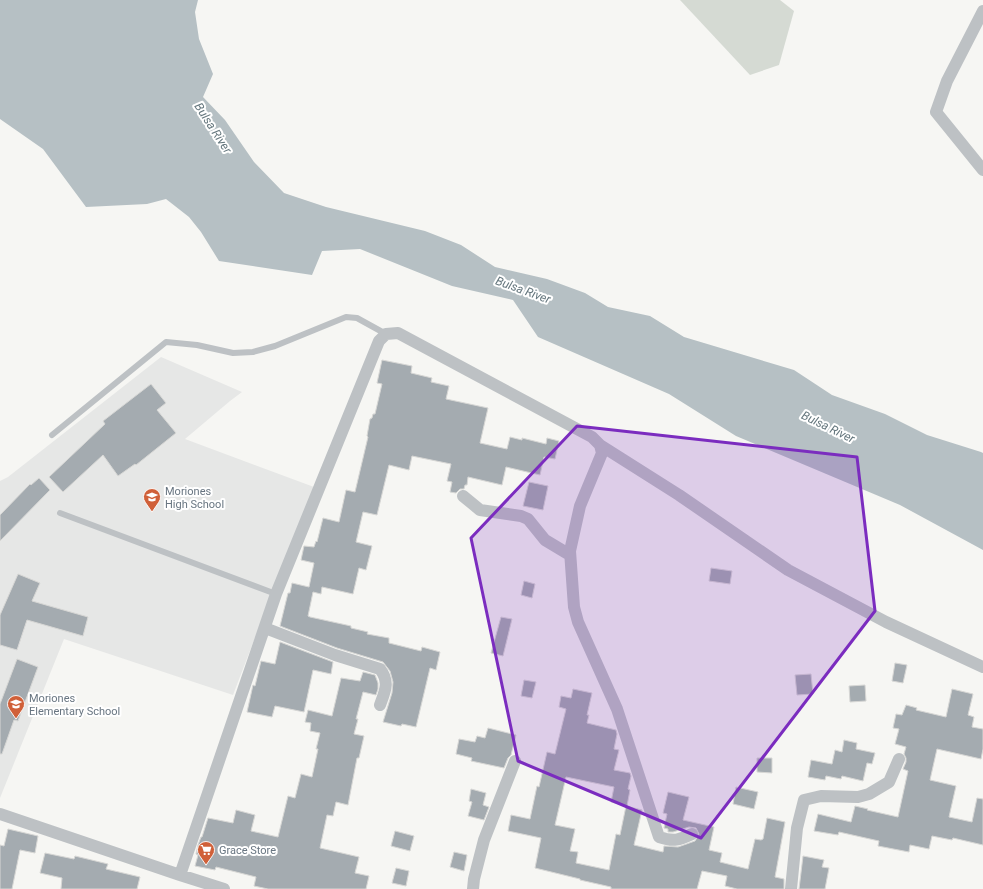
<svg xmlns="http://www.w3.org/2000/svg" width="983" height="889" font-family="Roboto,sans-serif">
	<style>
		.built { fill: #e6e7e6 }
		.green { fill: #d5dad3 }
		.water { fill: #b6c0c4 }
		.building { fill: #a4abb0; stroke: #d7d7d5 }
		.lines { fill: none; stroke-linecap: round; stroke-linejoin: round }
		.service { stroke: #bdc1c4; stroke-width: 6 }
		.minor { stroke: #bdc1c4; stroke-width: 12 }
		.marked { fill: #7b2cbf; fill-opacity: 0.2; stroke: #7b2cbf; stroke-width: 3; stroke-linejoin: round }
		.labels { text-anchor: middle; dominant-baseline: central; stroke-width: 4; stroke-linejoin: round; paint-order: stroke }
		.poi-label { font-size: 11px; fill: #687581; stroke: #fff; text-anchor: start }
		.water-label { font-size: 12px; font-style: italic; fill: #64767d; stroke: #fff }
	</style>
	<rect width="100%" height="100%" fill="#f6f6f3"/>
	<!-- built -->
	<path class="built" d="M161,357L242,392L230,401L185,439L314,487L271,596L233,695L64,639L0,798V481L8,477Z"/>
	<!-- green -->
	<path class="green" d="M680,0H780L794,11L779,65L750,75Z"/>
	<!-- water -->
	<path class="water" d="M0,0H198L195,12L199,39L213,74L203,97L225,120L254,162L284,193L326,207L425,231L461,245L495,267L547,279L585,293L608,307L650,316L684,337L794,370L832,395L885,414L927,435L981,452L983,453V550L900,505L736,436L669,394L538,337L513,300L452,286L360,249L322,251L312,275L219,261L201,232L189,217L166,199L147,204L86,207L43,149L0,119Z"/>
	<!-- building -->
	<path class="building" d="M382,360L412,366L411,373L432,378L431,382L449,386L446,399L488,408L480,443L507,449L510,437L522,440V438L546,444L547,438L559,441L555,459L544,457L540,475L506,467L502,485L468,477L467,485H465L464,489H460L456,493L450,492L452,482L447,481L451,464L412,456L409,470L389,465L377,515L363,512L356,542L372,546L366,570L359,568L353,594L322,587L321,594L313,592L308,616L310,617L351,626V628L368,632L367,634L389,638V643L421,651L422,647L440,652L436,670L430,668L416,727L402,724L401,726L383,722L392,693L393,682L390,671L383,662L337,648L280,626L288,593H290L292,583L309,587L314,563L301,560L304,546L314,547L316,541L317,542L323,518L339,522L346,490L355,492L368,437L367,436L370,419L372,418L373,414H375L382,384L377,383Z
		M151,384L166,403L157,410L176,433L136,465L135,464L118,476L103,455L63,492L49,477L105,424L103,421Z
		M39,478L50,490L0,541V515L30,484L31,485Z
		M529,482L548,486L543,510L523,506Z
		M711,568L732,571L730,584L709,581Z
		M18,574L40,583L32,601L88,617L83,636L27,620L17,650L0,645V615Z
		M524,581L535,584L532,598L521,595Z
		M501,617L512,619L503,656L491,653Z
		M280,642L333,662L331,674L313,670L304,712L275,706L272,717L247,712L253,685L255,686L261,661L275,664Z
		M17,659L38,667L18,721L14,720L2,754H0V704Z
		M895,663L907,665L903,683L892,681Z
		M363,672L375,675L378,683V689L376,695L363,692L356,719H358L354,734L364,736L359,758H357L348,805L336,802L333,816L327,815L320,848L359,857L355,873L369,876L366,889H268L254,886L256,877L216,867L215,870L195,866L198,855L196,854L198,845L201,837H202L208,818L233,823L236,810L255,815L251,831L278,837L288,796L295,798L301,774L312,777L318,749H316L320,733L310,731L311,723L305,722L308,710L332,716L341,678L360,681Z
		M811,674L813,694L797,695L795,675Z
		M524,680L536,682L532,698L521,696Z
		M865,685L866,701L850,702L849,686Z
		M573,689L592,693L587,715H589L587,723L616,730L617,734L614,749L619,750L614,770L630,773L631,776L628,789L630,790L627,806L611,802L614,787L566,777L555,825L575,829L570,851L578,852L576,863L609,870L616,834L620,835L626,806L642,810L634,845L663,852L664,846L678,847L695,841L699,834L696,828L689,827L673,832H668V829L664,828L667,814L663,813L668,792L689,797L683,820L714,827L709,850L722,853L720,862L748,869L755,839L761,840L763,839L767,818L785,822L775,877L784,879V889H737L725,886L727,876L702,871L697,889H611V887L580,880V879L535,868L541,838L508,831L511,815L530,819L537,786L539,787L547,752L555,754L566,709L559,707L561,696L571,698Z
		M952,689L973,694L968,715L974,717L972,727L983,729V749L981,759L937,749L930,780L956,786L949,817L972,822L977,798L983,799V845L953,838L952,840L932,836L929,849L910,845L909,852L878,846L879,841L839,832L838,835L814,831L818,814L851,822L855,806L868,809L867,810L898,817L908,771L903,769L906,762V758L904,754L906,747L895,744L899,729L893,728L896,714L902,715L906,705L917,708L916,710L946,717Z
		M488,728L516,735L511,755L508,758L504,768L471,761L472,758L456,754L459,739L475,742L477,736L485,738Z
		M844,740L857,743L856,749L875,753L872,764L867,763L863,781L842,776L841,779L826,776L825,780L808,777L811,760L832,764L835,750L842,752Z
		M757,758H772V773L757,772Z
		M736,787L758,792L754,809L733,804Z
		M471,789L486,793L483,805L489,807L484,820L468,816L472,802L469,801Z
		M8,829L38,836L35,853L20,850L12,889H0V845L4,846Z
		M395,831L414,836L410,851L391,846Z
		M454,852L467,855L464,871L450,867Z
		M45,853L74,859L75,856L108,864L106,869L140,877L137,889H61L62,878L40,873Z
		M803,856L824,860L822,867L829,868L825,889H799Z
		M396,868L409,871L406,886L392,883Z"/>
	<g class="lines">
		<!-- service -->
		<path class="service" d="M52,435L166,342L197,345L233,353L253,352L275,346L346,317L357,318L386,334
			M60,513L276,594"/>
		<!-- minor -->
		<path class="minor" d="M983,11L947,81L936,112L983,170
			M600,445L679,495L788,570L886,622L983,667
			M463,496L480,510L521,516L528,519L545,540L570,555
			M265,628L335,655L380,669C390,682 385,691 380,705
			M0,814L180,875L224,889
			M180,875L276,594L379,341L386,334L398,333L592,437L600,445L602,453L580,506L570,551L574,607L578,622L617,709L659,837C674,842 679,840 692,834
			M473,889L474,879L484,840L515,761
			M791,889L797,828L804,800L821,796L858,797L869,794L889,782L899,759"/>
	</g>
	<!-- marked area -->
	<path class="marked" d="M577,426L857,457L875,611L701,838L518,761L471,538Z"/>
	<!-- icons -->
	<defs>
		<symbol id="school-pin" viewBox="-11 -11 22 30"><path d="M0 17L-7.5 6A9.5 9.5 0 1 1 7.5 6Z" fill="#d06039" stroke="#fff"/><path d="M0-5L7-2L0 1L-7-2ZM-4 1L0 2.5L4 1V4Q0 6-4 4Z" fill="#fff"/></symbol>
		<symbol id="supermarket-pin" viewBox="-11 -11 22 30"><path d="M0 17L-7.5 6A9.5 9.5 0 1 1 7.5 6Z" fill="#d06039" stroke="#fff"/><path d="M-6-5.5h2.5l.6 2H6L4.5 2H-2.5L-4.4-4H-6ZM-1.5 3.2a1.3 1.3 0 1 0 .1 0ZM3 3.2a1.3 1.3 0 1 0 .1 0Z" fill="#fff"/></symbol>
	</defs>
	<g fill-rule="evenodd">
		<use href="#school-pin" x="142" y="487" width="20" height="27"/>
		<use href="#school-pin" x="6" y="694" width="20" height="27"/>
		<use href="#supermarket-pin" x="196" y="840" width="20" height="27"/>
	</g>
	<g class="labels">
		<!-- poi labels -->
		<g class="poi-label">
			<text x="165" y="491">Moriones<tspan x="165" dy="13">High School</tspan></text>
			<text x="29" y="698">Moriones<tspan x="29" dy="13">Elementary School</tspan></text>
			<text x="219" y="850">Grace Store</text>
		</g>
		<!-- water labels -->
		<g class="water-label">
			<text transform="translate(213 128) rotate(57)">Bulsa River</text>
			<text transform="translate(523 290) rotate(20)">Bulsa River</text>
			<text transform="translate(828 427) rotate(26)">Bulsa River</text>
		</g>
	</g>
</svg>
